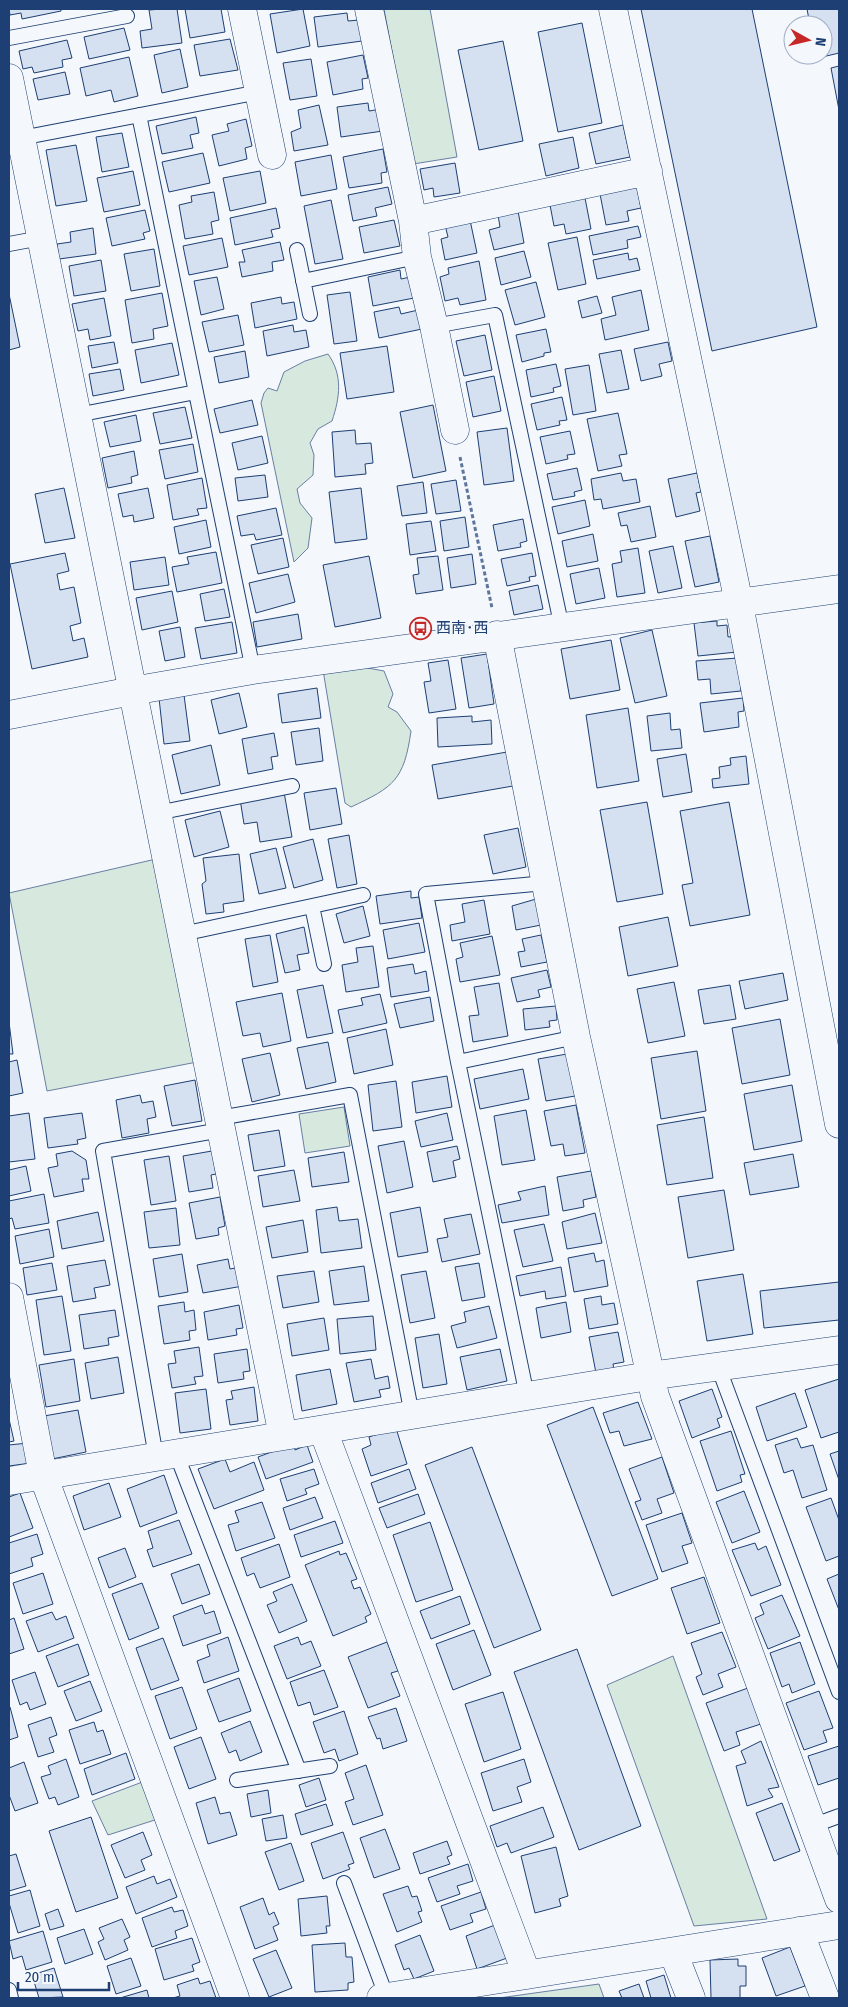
<svg xmlns="http://www.w3.org/2000/svg" width="848" height="2007" font-family="'Fira Sans Condensed','Noto Sans JP',sans-serif">
	<style>
		.green { fill: #d7e8df; stroke: #687fa3 }
		.building { fill: #d5e0f0; stroke: #1d3f73 }
		.lines { fill: none; stroke-linecap: round; stroke-linejoin: round }
		.service-casing { stroke: #1d3f73; stroke-width: 16 }
		.minor-casing { stroke: #1d3f73; stroke-width: 29 }
		.path { stroke: #5e769c; stroke-width: 3; stroke-dasharray: 4 2.5; stroke-linecap: butt }
		.service { stroke: #f4f7fb; stroke-width: 14 }
		.minor { stroke: #f4f7fb; stroke-width: 28 }
		.labels { text-anchor: middle; dominant-baseline: central; stroke-width: 4; stroke-linejoin: round; paint-order: stroke }
		.poi-label { font-size: 15px; fill: #1d3f73; stroke: #f4f7fb; text-anchor: start }
	</style>
	<rect width="100%" height="100%" fill="#f4f7fb"/>
	<!-- green -->
	<path class="green" d="M384,9H430L457,157L413,164Z
		M328,354C343,375 340,397 332,421L318,429L310,443L314,455L313,475L297,489L300,503L312,518L308,548L294,562L261,403L264,393L268,388L277,391L284,372L305,361Z
		M357,666L384,671L393,694L388,707L397,712L411,731C404,780 394,787 351,807L345,803L323,670Z
		M156,859L197,1062L47,1091L9,893Z
		M344,1107L350,1146L305,1153L299,1114Z
		M673,1656L767,1919L694,1926L607,1685Z
		M145,1781L161,1818L108,1835L92,1801Z
		M599,1984L604,1998H499Z"/>
	<!-- building -->
	<path class="building" d="M9,9H61V11L22,19L21,13L10,15Z
		M162,9H177L182,43L142,48L140,31L152,29L149,10Z
		M185,9H221L225,32L190,38Z
		M303,9L310,46L277,53L270,14Z
		M641,9H752L817,327L712,351Z
		M807,9H839V53L818,58L817,55H823V25H810Z
		M347,13L348,21L359,20L362,41L318,47L314,17Z
		M582,23L602,123L558,132L538,32Z
		M124,28L130,50L89,59L84,37Z
		M230,39L238,70L200,76L194,45Z
		M67,40L72,58L62,60L63,67L34,73L32,67L23,69L19,51Z
		M503,41L523,141L479,150L458,50Z
		M180,49L188,87L162,93L154,55Z
		M363,55L368,78L362,79L363,89L333,95L327,62Z
		M129,57L138,96L114,102L111,90L86,96L80,68Z
		M311,59L317,96L290,100L283,63Z
		M839,66V110L831,68Z
		M65,72L70,94L38,100L33,79Z
		M368,103L369,111L381,109L383,131L341,137L337,107Z
		M319,105L328,145L294,151L291,132L301,128L298,110Z
		M196,117L199,133L190,135L193,148L162,154L156,126Z
		M246,119L252,146L245,148L247,159L219,166L212,135L229,131L227,124Z
		M623,125L630,157L596,164L589,133Z
		M122,133L129,167L102,172L96,137Z
		M573,137L579,168L546,176L539,144Z
		M76,145L87,201L56,206L46,150Z
		M383,149L387,172L381,173L382,183L349,188L343,157Z
		M203,153L210,183L169,192L162,162Z
		M331,155L337,189L301,196L295,162Z
		M455,163L460,193L434,197L433,188L424,190L420,169Z
		M133,171L140,205L104,212L97,178Z
		M260,171L266,203L230,211L223,178Z
		M388,187L392,204L375,208L377,216L353,221L348,195Z
		M637,187L641,208L627,211L629,221L606,225L600,194Z
		M214,192L219,220L211,222L213,234L185,239L179,205L192,202L191,196Z
		M585,198L591,229L566,234L564,224L554,226L550,205Z
		M331,200L343,259L315,264L304,206Z
		M276,208L280,228L271,230L273,237L235,245L230,218Z
		M145,210L150,231L143,233L145,239L112,246L106,218Z
		M518,211L524,243L494,250L489,230L500,227L498,215Z
		M394,220L400,246L364,253L359,227Z
		M470,220L477,253L445,260L441,239L448,237L445,225Z
		M638,226L641,237L627,240L628,248L593,255L589,236Z
		M93,228L96,254L59,259L57,244L71,242L70,232Z
		M577,237L586,284L558,290L548,243Z
		M222,238L228,267L189,275L183,246Z
		M280,242L284,260L272,262L273,271L242,277L239,262H245L242,250Z
		M154,249L160,286L131,291L124,254Z
		M524,251L531,277L501,285L495,258Z
		M628,253L629,260L637,258L640,270L597,279L593,260Z
		M101,260L106,291L74,296L69,266Z
		M479,261L486,300L460,305L458,298L445,301L440,277L449,274L448,268Z
		M400,270L401,279L410,277L414,298L373,306L368,277Z
		M217,277L224,309L201,315L194,281Z
		M536,282L545,317L515,325L505,290Z
		M641,290L649,330L605,340L601,319L616,315L612,297Z
		M350,292L357,341L334,344L327,295Z
		M162,293L168,326L153,329L154,339L132,343L125,300Z
		M9,294L20,347L9,350Z
		M597,296L602,313L582,318L578,301Z
		M281,297L282,304L294,302L297,319L255,328L251,303Z
		M104,298L111,336L90,340L88,329L78,331L72,304Z
		M399,307L401,314L418,310L422,329L379,338L374,312Z
		M238,315L244,345L209,352L202,322Z
		M293,325L294,332L306,330L309,347L267,356L263,331Z
		M546,329L551,352L544,353V356L522,362L516,335Z
		M485,335L492,370L464,376L456,341Z
		M114,342L118,363L92,368L88,346Z
		M668,342L672,361L659,364L662,376L641,381L634,349Z
		M172,343L179,375L141,383L135,350Z
		M387,346L394,392L347,399L340,353Z
		M621,350L629,389L607,393L599,354Z
		M245,351L249,377L219,383L214,357Z
		M556,364L561,386L553,388L554,392L531,397L526,370Z
		M589,365L596,411L573,415L565,369Z
		M120,369L124,390L93,396L89,374Z
		M494,376L501,411L473,417L466,382Z
		M562,397L567,420L559,421L560,425L537,430L531,404Z
		M252,400L258,425L220,433L214,409Z
		M433,405L446,471L413,478L400,412Z
		M185,407L192,438L160,444L153,413Z
		M618,413L627,454L619,455L622,466L598,471L587,419Z
		M136,415L141,441L110,447L104,422Z
		M507,428L514,481L484,485L477,432Z
		M355,430L356,444L371,443L373,463L365,464L366,474L335,477L332,432Z
		M570,431L575,454L567,455L568,459L546,464L540,437Z
		M262,436L268,463L238,470L232,443Z
		M193,444L198,472L165,479L159,450Z
		M134,451L138,475L131,477L132,483L108,488L102,458Z
		M577,468L582,490L574,492L575,496L553,500L547,474Z
		M621,473L623,481L636,479L640,502L603,509L601,499L594,500L591,479Z
		M697,473L701,492L696,493L700,511L676,517L668,479Z
		M265,475L268,497L238,501L235,478Z
		M202,478L207,508L197,509L199,515L173,520L167,485Z
		M456,480L461,511L436,514L431,484Z
		M423,482L427,513L402,516L397,486Z
		M64,488L75,538L45,543L35,494Z
		M148,488L154,518L134,522L133,515L123,517L118,494Z
		M361,488L367,539L335,543L329,492Z
		M585,500L590,526L558,534L552,507Z
		M650,506L656,537L631,542L627,525L621,526L618,513Z
		M276,508L282,535L256,540L254,534L241,536L237,516Z
		M465,517L469,547L444,551L440,521Z
		M523,519L527,541L520,543L521,547L498,551L493,525Z
		M206,520L211,547L179,554L174,527Z
		M431,521L436,551L410,555L406,524Z
		M593,534L598,561L567,567L562,541Z
		M710,536L719,582L695,587L685,541Z
		M283,538L289,567L258,574L251,545Z
		M673,546L682,588L658,593L649,551Z
		M638,548L645,593L617,597L612,564L622,562L620,551Z
		M216,552L222,583L177,592L172,567L189,564L187,557Z
		M65,553L69,571L57,574L60,590L74,587L81,623L70,626L73,641L84,638L88,657L32,669L10,564Z
		M532,553L536,576L529,577L530,581L507,586L501,559Z
		M472,554L476,584L451,588L447,558Z
		M369,556L381,618L335,627L323,565Z
		M438,556L443,590L416,594L413,575L419,574L417,558Z
		M165,557L169,585L134,590L130,562Z
		M599,568L605,598L576,604L570,574Z
		M288,574L295,602L256,613L249,583Z
		M538,585L543,609L514,615L509,591Z
		M224,589L230,617L205,621L200,594Z
		M172,591L178,622L142,630L136,598Z
		M298,614L302,639L257,647L253,622Z
		M717,621V626L727,625L728,637L735,636L737,652L698,656L694,623Z
		M232,622L237,653L201,659L195,628Z
		M180,627L185,657L165,661L159,631Z
		M652,630L667,696L635,703L620,638Z
		M611,640L620,690L570,699L561,649Z
		M487,654L494,704L469,708L461,658Z
		M738,658L741,691L711,694L710,679L698,680L696,661Z
		M448,660L456,709L429,713L424,682L431,681L428,663Z
		M317,688L321,718L282,723L278,694Z
		M239,693L247,727L219,734L211,700Z
		M184,695L190,741L164,744L159,698Z
		M743,698L744,711L738,712L739,727L704,732L700,703Z
		M628,708L639,781L597,788L586,715Z
		M670,713L671,730L680,729L682,748L651,751L647,716Z
		M472,716V722L491,720L492,744L438,747L437,718Z
		M319,728L323,761L296,765L291,732Z
		M274,733L278,756L271,757L273,769L248,774L242,739Z
		M211,745L220,785L181,794L172,755Z
		M507,752L513,786L438,799L432,765Z
		M686,754L692,792L663,797L657,759Z
		M746,756L749,784L713,788L712,779L720,778L719,767L731,765L730,758Z
		M336,788L342,824L310,830L304,793Z
		M284,792L292,837L260,842L257,822L244,824L240,799Z
		M647,802L663,894L617,902L600,810Z
		M729,802L750,915L690,926L682,885L693,883L680,811Z
		M220,811L229,847L194,857L185,820Z
		M518,828L526,867L493,874L484,835Z
		M349,835L357,884L337,888L328,839Z
		M313,839L323,880L294,888L283,847Z
		M276,848L286,888L259,894L250,854Z
		M239,854L244,901L223,904L224,912L206,914L202,884L206,881L203,858Z
		M411,891V898L419,897L422,918L380,924L376,896Z
		M536,899L541,925L516,930L512,906Z
		M484,900L490,934L452,941L450,925L465,922L462,904Z
		M363,906L370,936L344,943L336,914Z
		M668,917L678,966L628,976L619,927Z
		M419,923L425,952L388,959L383,930Z
		M304,927L309,953L297,955L300,970L285,973L276,934Z
		M270,935L278,982L253,987L245,939Z
		M541,935L547,962L521,967L518,952L525,951L522,939Z
		M492,936L500,975L460,982L456,959L463,957L460,943Z
		M373,946L379,987L346,992L342,965L358,962L356,948Z
		M413,964L415,974L426,971L429,991L391,997L387,968Z
		M547,970L551,987L538,990L540,997L517,1002L511,978Z
		M783,973L788,1000L745,1009L739,981Z
		M674,982L685,1036L648,1043L637,989Z
		M499,983L508,1036L473,1042L469,1016L479,1015L474,987Z
		M323,985L333,1033L307,1038L297,990Z
		M730,985L736,1019L704,1024L698,990Z
		M282,993L291,1041L263,1047L260,1033L243,1036L236,1002Z
		M380,994L387,1023L343,1033L338,1010L363,1005L361,998Z
		M430,997L434,1021L400,1028L394,1004Z
		M556,1006L557,1020L549,1021L550,1027L525,1030L523,1009Z
		M780,1019L790,1075L742,1084L732,1028Z
		M9,1022L13,1054H9Z
		M386,1029L393,1065L354,1074L347,1038Z
		M328,1042L336,1082L306,1089L297,1048Z
		M697,1051L706,1111L661,1119L651,1058Z
		M270,1053L280,1095L252,1102L242,1059Z
		M567,1054L575,1096L546,1101L538,1059Z
		M17,1060L23,1093L9,1096V1062Z
		M523,1069L529,1099L480,1109L474,1079Z
		M447,1076L452,1107L416,1113L412,1082Z
		M195,1080L202,1121L172,1126L164,1086Z
		M396,1081L402,1127L373,1131L368,1085Z
		M792,1085L802,1141L754,1150L744,1094Z
		M140,1095L142,1103L153,1101L156,1117L147,1119L149,1133L122,1138L116,1100Z
		M576,1105L585,1153L565,1156L563,1144L551,1146L544,1111Z
		M526,1110L535,1160L502,1165L494,1116Z
		M29,1113L35,1159L9,1162V1116Z
		M82,1113L86,1138L77,1140L78,1144L48,1148L44,1118Z
		M447,1113L453,1140L421,1147L415,1121Z
		M704,1117L713,1178L667,1185L657,1125Z
		M279,1130L285,1166L254,1171L248,1135Z
		M404,1141L413,1187L387,1193L378,1146Z
		M457,1146L460,1159L453,1161L456,1177L433,1182L427,1152Z
		M72,1151L86,1160L89,1179H82L84,1191L54,1197L48,1168L58,1166L56,1154Z
		M212,1151L216,1174L211,1175L213,1188L189,1192L183,1156Z
		M344,1152L349,1182L312,1187L308,1158Z
		M793,1154L799,1187L750,1195L744,1163Z
		M169,1156L176,1201L151,1205L144,1160Z
		M26,1166L31,1191L9,1196V1170Z
		M294,1170L300,1201L263,1207L258,1176Z
		M591,1171L596,1197L583,1200L584,1207L563,1211L557,1177Z
		M545,1186L549,1215L502,1223L498,1205L521,1200L518,1192Z
		M724,1190L734,1250L688,1258L678,1197Z
		M44,1194L49,1223L15,1229L12,1218L9,1219V1201Z
		M220,1197L225,1226L218,1228L219,1235L196,1239L189,1203Z
		M337,1207L339,1221L358,1219L362,1248L321,1253L316,1210Z
		M420,1207L428,1252L398,1257L390,1213Z
		M176,1208L180,1245L149,1248L144,1212Z
		M98,1212L104,1241L62,1249L57,1221Z
		M595,1213L602,1243L567,1249L562,1222Z
		M471,1214L480,1254L442,1262L437,1239L448,1237L444,1219Z
		M303,1220L308,1252L272,1258L266,1227Z
		M544,1224L553,1261L523,1267L514,1230Z
		M49,1229L54,1257L20,1264L15,1236Z
		M594,1253L596,1262L604,1260L608,1286L574,1292L568,1258Z
		M182,1254L188,1292L159,1297L153,1259Z
		M228,1259L230,1269L240,1267L243,1286L203,1293L197,1265Z
		M105,1260L110,1285L94,1288L96,1298L73,1302L67,1266Z
		M52,1263L57,1290L27,1295L23,1268Z
		M479,1263L485,1297L462,1301L455,1267Z
		M364,1266L369,1301L334,1305L329,1271Z
		M561,1267L566,1296L546,1299L545,1291L520,1296L516,1276Z
		M314,1271L319,1302L283,1308L277,1276Z
		M426,1271L435,1318L410,1323L401,1275Z
		M743,1274L753,1334L707,1341L697,1281Z
		M839,1282V1320L764,1328L760,1291Z
		M62,1296L71,1351L44,1355L36,1300Z
		M601,1296L602,1305L614,1303L618,1324L589,1329L584,1299Z
		M184,1302L185,1312L194,1310L196,1330L189,1331L190,1340L164,1344L158,1306Z
		M566,1302L571,1332L541,1338L536,1308Z
		M239,1305L243,1328L236,1329L237,1335L208,1340L204,1312Z
		M489,1306L497,1338L457,1348L451,1326L466,1322L464,1312Z
		M115,1310L119,1336L108,1338L109,1345L84,1349L79,1315Z
		M373,1316L376,1350L340,1354L337,1319Z
		M324,1318L329,1350L292,1356L287,1324Z
		M618,1332L624,1362L613,1364L614,1370L596,1373L589,1337Z
		M439,1334L447,1384L423,1388L415,1338Z
		M199,1347L203,1376L194,1377L196,1384L172,1388L168,1364L176,1363L174,1351Z
		M247,1349L250,1371L243,1372L244,1379L218,1383L214,1354Z
		M500,1349L507,1381L467,1390L460,1357Z
		M118,1357L124,1393L91,1399L85,1363Z
		M74,1359L80,1401L46,1407L39,1365Z
		M371,1359L375,1379L388,1376L390,1388L379,1390L381,1397L354,1402L346,1363Z
		M330,1369L337,1404L302,1411L296,1375Z
		M839,1379V1432L821,1438L805,1390Z
		M254,1387L258,1421L230,1425L226,1400L233,1399L231,1391Z
		M206,1389L211,1429L180,1433L175,1393Z
		M712,1389L722,1417L717,1419L720,1427L692,1438L679,1401Z
		M795,1393L807,1427L767,1441L756,1407Z
		M638,1402L652,1439L624,1446L619,1431L610,1433L603,1413Z
		M593,1407L658,1579L612,1596L547,1425Z
		M78,1410L86,1452L52,1459L44,1416Z
		M9,1419L14,1441L9,1442Z
		M396,1428L407,1464L371,1476L362,1449L371,1445L369,1437Z
		M731,1431L745,1474L740,1475L742,1482L717,1491L700,1441Z
		M797,1438L801,1448L813,1445L827,1490L802,1498L793,1470L784,1473L775,1445Z
		M28,1443L31,1463L9,1466V1445Z
		M293,1444L295,1450L307,1445L313,1462L266,1479L258,1457Z
		M472,1447L541,1630L494,1648L425,1465Z
		M839,1451V1480L830,1454Z
		M662,1457L674,1493L657,1499L662,1513L642,1520L635,1502L641,1500L629,1469Z
		M225,1459L230,1472L254,1462L264,1490L214,1509L198,1469Z
		M314,1469L319,1484L305,1489L307,1494L287,1501L280,1479Z
		M409,1469L416,1489L378,1503L371,1483Z
		M164,1475L177,1513L140,1527L127,1489Z
		M109,1483L121,1517L84,1530L73,1496Z
		M744,1491L760,1532L732,1543L716,1502Z
		M20,1493L33,1528L9,1537V1497Z
		M418,1494L425,1514L387,1528L379,1508Z
		M315,1497L323,1518L290,1530L283,1508Z
		M831,1498L839,1520V1556L826,1561L806,1507Z
		M262,1502L275,1538L236,1551L228,1525L239,1522L235,1511Z
		M682,1513L692,1543L682,1546L688,1563L662,1572L646,1525Z
		M179,1520L192,1554L153,1567L147,1550L153,1548L148,1531Z
		M335,1521L343,1543L301,1557L294,1535Z
		M430,1522L453,1590L416,1602L393,1535Z
		M37,1534L43,1554L31,1558L33,1566L9,1574V1543Z
		M755,1543L758,1550L766,1546L781,1585L751,1596L732,1550Z
		M279,1544L290,1577L260,1588L254,1573L247,1576L241,1558Z
		M125,1548L136,1577L109,1588L98,1558Z
		M339,1551L340,1555L346,1553L357,1579L351,1581L354,1589L360,1587L371,1614L365,1617L367,1622L333,1636L305,1565Z
		M199,1564L210,1594L182,1604L171,1574Z
		M43,1573L53,1604L23,1614L13,1583Z
		M839,1574V1610L827,1579Z
		M704,1577L720,1623L687,1634L671,1588Z
		M142,1583L159,1628L129,1640L112,1594Z
		M292,1584L307,1621L279,1633L267,1605L277,1601L273,1592Z
		M782,1595L800,1636L768,1649L755,1618L764,1614L760,1604Z
		M460,1596L470,1624L431,1639L420,1611Z
		M202,1605L205,1614L214,1611L221,1633L183,1646L173,1616Z
		M52,1612L56,1620L66,1616L74,1638L38,1652L26,1621Z
		M14,1618L24,1649L9,1654V1620Z
		M474,1630L491,1675L453,1690L436,1644Z
		M722,1632L736,1667L718,1674L723,1687L703,1695L696,1677L702,1674L691,1643Z
		M228,1637L239,1671L204,1683L197,1661L210,1656L207,1645Z
		M298,1637L301,1645L311,1641L321,1666L287,1679L274,1646Z
		M163,1638L179,1680L151,1690L136,1648Z
		M387,1642L398,1671L391,1673L400,1696L368,1708L348,1657Z
		M800,1642L815,1684L792,1693L789,1684L782,1687L770,1653Z
		M78,1644L89,1675L58,1687L46,1656Z
		M577,1649L641,1826L579,1850L514,1672Z
		M324,1670L338,1707L314,1715L310,1702L298,1706L290,1682Z
		M35,1672L46,1704L30,1710L27,1702L20,1705L12,1680Z
		M239,1678L251,1711L219,1722L207,1690Z
		M90,1681L102,1711L76,1721L64,1691Z
		M182,1687L197,1729L170,1739L155,1696Z
		M748,1688L761,1724L736,1732L740,1745L724,1751L706,1703Z
		M819,1691L833,1728L823,1731L827,1742L804,1750L786,1703Z
		M503,1692L521,1749L484,1762L465,1704Z
		M9,1707H10L18,1737L9,1740Z
		M396,1708L407,1741L383,1749L380,1738L377,1739L368,1717Z
		M344,1711L358,1754L339,1761L335,1749L324,1753L313,1722Z
		M51,1717L57,1735L49,1738L54,1752L38,1757L28,1725Z
		M250,1721L262,1752L240,1761L236,1750L229,1753L221,1733Z
		M94,1722L97,1732L103,1730L111,1754L80,1764L69,1730Z
		M201,1737L216,1779L189,1789L174,1747Z
		M761,1741L779,1787L768,1789L773,1797L747,1806L736,1766L746,1763L741,1751Z
		M839,1746V1778L818,1785L808,1756Z
		M126,1753L135,1779L92,1795L84,1769Z
		M66,1759L79,1797L58,1805L55,1797L49,1799L41,1777L51,1774L48,1766Z
		M524,1759L531,1782L517,1787L522,1802L493,1811L481,1773Z
		M24,1762L38,1803L15,1811L9,1795V1768Z
		M366,1765L383,1815L353,1825L345,1802L354,1799L345,1773Z
		M319,1778L326,1800L306,1807L299,1785Z
		M268,1790L271,1813L251,1817L247,1794Z
		M215,1797L220,1814L230,1812L237,1835L208,1844L196,1803Z
		M782,1803L800,1851L774,1861L756,1813Z
		M326,1804L333,1825L301,1835L295,1814Z
		M543,1807L554,1837L511,1853L507,1843L497,1847L490,1826Z
		M283,1815L287,1838L266,1841L262,1819Z
		M91,1817L118,1898L76,1912L49,1831Z
		M385,1829L400,1869L374,1878L360,1838Z
		M143,1832L152,1855L141,1860L145,1870L125,1878L111,1845Z
		M343,1832L354,1863L348,1865L350,1869L323,1879L311,1843Z
		M447,1841L452,1855L447,1857L450,1864L420,1874L413,1853Z
		M291,1843L304,1881L279,1890L265,1852Z
		M556,1847L568,1896L559,1899L561,1906L535,1913L521,1856Z
		M16,1854L26,1886L9,1891V1856Z
		M468,1864L473,1881L457,1886L460,1894L437,1902L428,1878Z
		M154,1876L157,1884L170,1879L177,1897L136,1914L126,1887Z
		M408,1886L412,1897L417,1896L422,1911L418,1912L422,1922L397,1932L383,1894Z
		M30,1890L40,1926L18,1933L9,1903V1896Z
		M481,1892L486,1909L470,1914L473,1922L450,1930L441,1906Z
		M327,1896L330,1926H326L327,1933L301,1936L298,1899Z
		M263,1898L269,1915L274,1912L279,1924L273,1927L278,1940L255,1949L240,1907Z
		M172,1907L174,1912L183,1910L188,1926L175,1931L177,1938L152,1947L142,1918Z
		M58,1909L64,1926L50,1930L45,1914Z
		M122,1919L130,1937L124,1940L128,1950L105,1960L98,1942L104,1939L99,1928Z
		M495,1925L507,1958L477,1969L466,1936Z
		M84,1929L93,1954L65,1964L57,1938Z
		M43,1931L52,1962L26,1970L22,1956L13,1959L9,1941Z
		M420,1935L434,1971L414,1979L409,1968L404,1970L395,1945Z
		M192,1938L200,1962L192,1965L194,1971L164,1980L155,1949Z
		M345,1943L346,1957H352L354,1982L348,1983V1990L315,1992L312,1945Z
		M790,1947L805,1986L776,1996L762,1958Z
		M276,1950L292,1988L269,1997L253,1959Z
		M131,1958L141,1986L116,1994L107,1966Z
		M738,1959V1966H746V1986H740V1998H711L710,1960Z
		M54,1968L63,1997L39,1998L32,1975Z
		M664,1975L671,1998H651L646,1981Z
		M198,1978L200,1984L210,1981L216,1998H173L180,1996L177,1985Z
		M639,1984L644,1998H622L619,1991Z
		M147,1990L149,1998H120Z"/>
	<g class="lines">
		<defs>
			<path id="service" d="M9,38L127,16
				M139,115L253,670
				M21,138L259,92
				M9,244L41,238
				M297,250L310,314
				M303,281L417,257
				M434,326L495,315L562,628
				M77,415L196,392
				M157,813L292,786
				M312,906L363,895
				M182,934L312,906L324,964
				M458,1062L576,1037
				M219,1118L350,1095L412,1415
				M718,1366L839,1692
				M527,1396L458,1062L426,894L545,883
				M176,1453L299,1771
				M156,1457L103,1151L221,1130
				M237,1780L330,1766
				M812,1826L839,1816
				M344,1883L387,1998
				M9,1990L11,1998"/>
			<path id="minor" d="M242,9L272,155
				M369,9L413,221L417,257L434,326L455,430
				M613,9L735,584L839,1124
				M9,78L283,1436
				M413,221L648,171
				M497,635L576,1037L655,1396L839,1899
				M9,715L132,691L253,670L839,589
				M9,1297L43,1475L235,1998
				M323,1430L527,1975
				M9,1481L649,1376L839,1350
				M799,1931L825,1998
				M673,1952L691,1998
				M381,1998L839,1925"/>
		</defs>
		<!-- service casing -->
		<use href="#service" class="service-casing"/>
		<!-- minor casing -->
		<use href="#minor" class="minor-casing"/>
		<!-- path -->
		<path class="path" d="M460,457L492,608"/>
		<!-- service -->
		<use href="#service" class="service"/>
		<!-- minor -->
		<use href="#minor" class="minor"/>
	</g>
	<!-- icons -->
	<defs>
		<symbol id="bus-ring" viewBox="-11 -11 22 22"><circle r="9.5" fill="#f4f7fb" stroke="#c62828" stroke-width="1.5"/><path d="M-5-6H5V4H4V6H2V4H-2V6H-4V4H-5ZM-3.5-4V0h7V-4ZM-3.5 1.2v1.5H-2V1.2ZM2 1.2v1.5H3.5V1.2Z" fill="#c62828"/></symbol>
	</defs>
	<g fill-rule="evenodd">
		<use href="#bus-ring" x="408" y="616" width="25" height="25"/>
	</g>
	<g class="labels">
		<!-- poi labels -->
		<g class="poi-label">
			<text x="436" y="628">西南･西</text>
		</g>
	</g>
	<!-- border -->
	<rect width="848" height="2007" fill="none" stroke="#1d3f73" stroke-width="20"/>
	<!-- north arrow -->
	<g transform="translate(808 40) rotate(98)"><circle r="24" fill="#f4f7fb" stroke="#9eadc5"/>
	<path d="M0-4L9 19L0 12L-9 19Z" fill="#c62828"/>
	<text y="-8" font-size="14" font-weight="bold" text-anchor="middle" fill="#1d3f73">N</text>
	</g>
	<!-- scale -->
	<path d="M18 1982v8h91v-8" fill="none" stroke="#1d3f73" stroke-width="2.5"/>
	<text x="25" y="1982" font-size="15" fill="#1d3f73" stroke="#f4f7fb" stroke-width="4" paint-order="stroke">20 m</text>
</svg>
